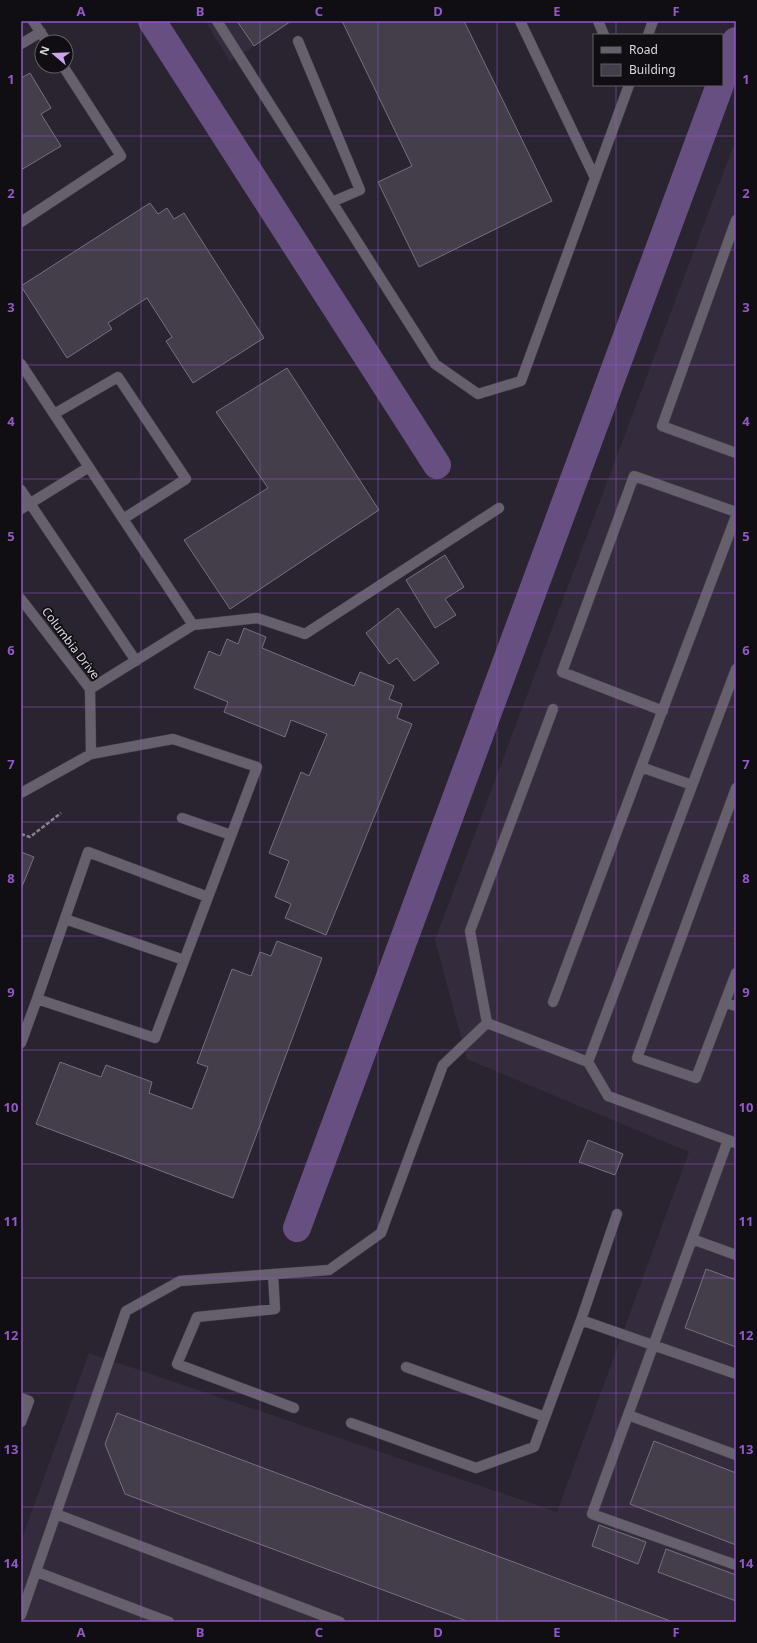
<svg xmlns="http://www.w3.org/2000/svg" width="757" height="1643" font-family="'Noto Sans',sans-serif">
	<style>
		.built { fill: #342c3d }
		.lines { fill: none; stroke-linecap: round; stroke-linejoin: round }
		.canal { stroke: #684f82; stroke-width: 28 }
		.building { fill: #433e4a; stroke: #76707e }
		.minor-casing { stroke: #47424b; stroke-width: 11 }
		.path { stroke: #88838d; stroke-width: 2.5; stroke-dasharray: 4 2; stroke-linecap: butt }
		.minor { stroke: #66606d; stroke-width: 10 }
		.grid { fill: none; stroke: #9357c7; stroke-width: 1; stroke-opacity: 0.55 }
		.labels { text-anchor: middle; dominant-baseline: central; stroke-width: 3.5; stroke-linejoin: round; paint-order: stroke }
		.street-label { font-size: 12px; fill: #dcd8e0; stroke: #100e13 }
		.neatline { fill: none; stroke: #9357c7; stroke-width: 1.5 }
		.grid-label { font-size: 13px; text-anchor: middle; font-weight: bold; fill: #9357c7 }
	</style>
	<rect width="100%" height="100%" fill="#29242f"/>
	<!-- built -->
	<path class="built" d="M205,21H295L230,61Z
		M736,139V1622H21V1541L89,1353L557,1512L689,1152L467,1059L435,940Z"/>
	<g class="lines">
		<!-- canal -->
		<path class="canal" d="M152,21L437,465
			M722,79L736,41
			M297,1228L720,85"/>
	</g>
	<!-- building -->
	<path class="building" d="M237,21H291L254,46Z
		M342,21H464L552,201L419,267L378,182L412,166Z
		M30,73L51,108L41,114L61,146L21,170V78Z
		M150,203L158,214L167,208L174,219L184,213L264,338L193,383L166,341L172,337L147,298L108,323L112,329L67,358L21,286Z
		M287,368L379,510L230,609L184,540L268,488L216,412Z
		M445,555L464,587L445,599L456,615L435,628L406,580Z
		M398,608L439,663L414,681L397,658L389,664L366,633Z
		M244,628L266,637L262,648L354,686L360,672L394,686L389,699L402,704L397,718L412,724L326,935L285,918L291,904L275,897L289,861L269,853L301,772L309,776L327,734L291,720L285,737L224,712L228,702L194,688L209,651L220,656L227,639L238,644Z
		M21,852L34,857L21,889Z
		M277,941L322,958L233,1198L36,1124L60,1062L101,1077L106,1065L152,1082L149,1093L192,1109L208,1067L197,1063L232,969L251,976L260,952L271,956Z
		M588,1140L623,1154L615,1175L579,1162Z
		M706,1269L736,1280V1347L685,1328Z
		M117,1413L673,1622H469L125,1494L105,1444Z
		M654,1441L736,1473V1545L630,1504Z
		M599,1525L646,1542L638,1564L592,1546Z
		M666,1549L736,1575V1601L658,1572Z"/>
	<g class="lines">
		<defs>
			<path id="minor" d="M33,21L47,42
				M217,21L435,364L478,394L521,381L629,85
				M520,21L595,178
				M598,21L604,35
				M648,35L653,21
				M298,41L360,190L332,202
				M21,44L41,32
				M736,220L662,426L736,453
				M21,222L121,156L63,66
				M21,364L193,625
				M54,414L118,377L186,479L123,519
				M21,490L136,661
				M21,509L89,467
				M21,599L90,689L91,754
				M90,689L193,625L257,618L305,634L499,508
				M663,711L562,672L634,476L736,512
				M641,767L736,516
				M736,788L637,1058L696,1078L736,973
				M21,793L91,754L173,739L257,767C223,857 189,947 155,1038L37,999L88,852L208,897
				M182,818L231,835
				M65,919L184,960
				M553,1002L641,767L692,785
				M725,1003L736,1006
				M487,1023L470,931L553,709
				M21,1043L37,999
				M588,1062L736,669
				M728,1140L592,1514L736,1565
				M692,1239L736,1255
				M273,1274L275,1309L197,1317L177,1364L294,1408
				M581,1320L617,1214
				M406,1367L545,1417
				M21,1398L29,1401L21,1422
				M628,1415L736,1455
				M351,1423L476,1468L534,1447L581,1320L736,1374
				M56,1514L340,1622
				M37,1572L169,1622
				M21,1615L126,1311L180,1281L329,1270L381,1233L443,1065L487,1023L588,1062L608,1096L736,1143"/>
		</defs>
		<!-- minor casing -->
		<use href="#minor" class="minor-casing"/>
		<!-- path -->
		<path class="path" d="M21,834L30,837L61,813"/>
		<!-- minor -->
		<use href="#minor" class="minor"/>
	</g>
	<!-- grid -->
	<path class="grid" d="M141,21V1622M260,21V1622M378,21V1622M497,21V1622M616,21V35M616,85V1622M21,136H736M21,250H736M21,365H736M21,479H736M21,593H736M21,707H736M21,822H736M21,936H736M21,1050H736M21,1164H736M21,1278H736M21,1393H736M21,1507H736"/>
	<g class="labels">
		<!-- street labels -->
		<g class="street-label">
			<text transform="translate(71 643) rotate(53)">Columbia Drive</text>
		</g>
	</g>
	<!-- border -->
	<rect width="757" height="1643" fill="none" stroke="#100e13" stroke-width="44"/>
	<!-- legend -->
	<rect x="593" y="34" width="130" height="52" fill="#100e13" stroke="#625f65"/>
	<rect x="601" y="47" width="20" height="6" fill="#66606d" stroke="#625f65"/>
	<text x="629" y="54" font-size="12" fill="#dcd8e0">Road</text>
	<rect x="601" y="64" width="20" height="12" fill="#433e4a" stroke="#625f65"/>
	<text x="629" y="74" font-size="12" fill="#dcd8e0">Building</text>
	<!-- north arrow -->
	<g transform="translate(54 54) rotate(289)"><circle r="19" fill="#100e13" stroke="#625f65"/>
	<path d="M0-3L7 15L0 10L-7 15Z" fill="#c9a5ee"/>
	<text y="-6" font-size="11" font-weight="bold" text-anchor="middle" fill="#dcd8e0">N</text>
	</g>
	<rect x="22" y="22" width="713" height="1599" class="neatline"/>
	<g class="grid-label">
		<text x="81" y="16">A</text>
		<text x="200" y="16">B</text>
		<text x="319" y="16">C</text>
		<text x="438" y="16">D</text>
		<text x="557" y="16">E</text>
		<text x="676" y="16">F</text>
		<text x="11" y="84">1</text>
		<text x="746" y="84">1</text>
		<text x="11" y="198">2</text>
		<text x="746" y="198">2</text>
		<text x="11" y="312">3</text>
		<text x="746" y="312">3</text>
		<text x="11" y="426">4</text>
		<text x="746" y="426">4</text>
		<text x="11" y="541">5</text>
		<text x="746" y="541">5</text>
		<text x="11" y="655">6</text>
		<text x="746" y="655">6</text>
		<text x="11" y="769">7</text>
		<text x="746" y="769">7</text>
		<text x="11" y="883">8</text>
		<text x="746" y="883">8</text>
		<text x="11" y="997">9</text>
		<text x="746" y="997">9</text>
		<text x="11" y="1112">10</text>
		<text x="746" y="1112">10</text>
		<text x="11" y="1226">11</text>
		<text x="746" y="1226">11</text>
		<text x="11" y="1340">12</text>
		<text x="746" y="1340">12</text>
		<text x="11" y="1454">13</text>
		<text x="746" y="1454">13</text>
		<text x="11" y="1568">14</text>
		<text x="746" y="1568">14</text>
		<text x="81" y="1637">A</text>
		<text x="200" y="1637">B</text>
		<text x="319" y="1637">C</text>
		<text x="438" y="1637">D</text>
		<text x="557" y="1637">E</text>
		<text x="676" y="1637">F</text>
	</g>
</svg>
